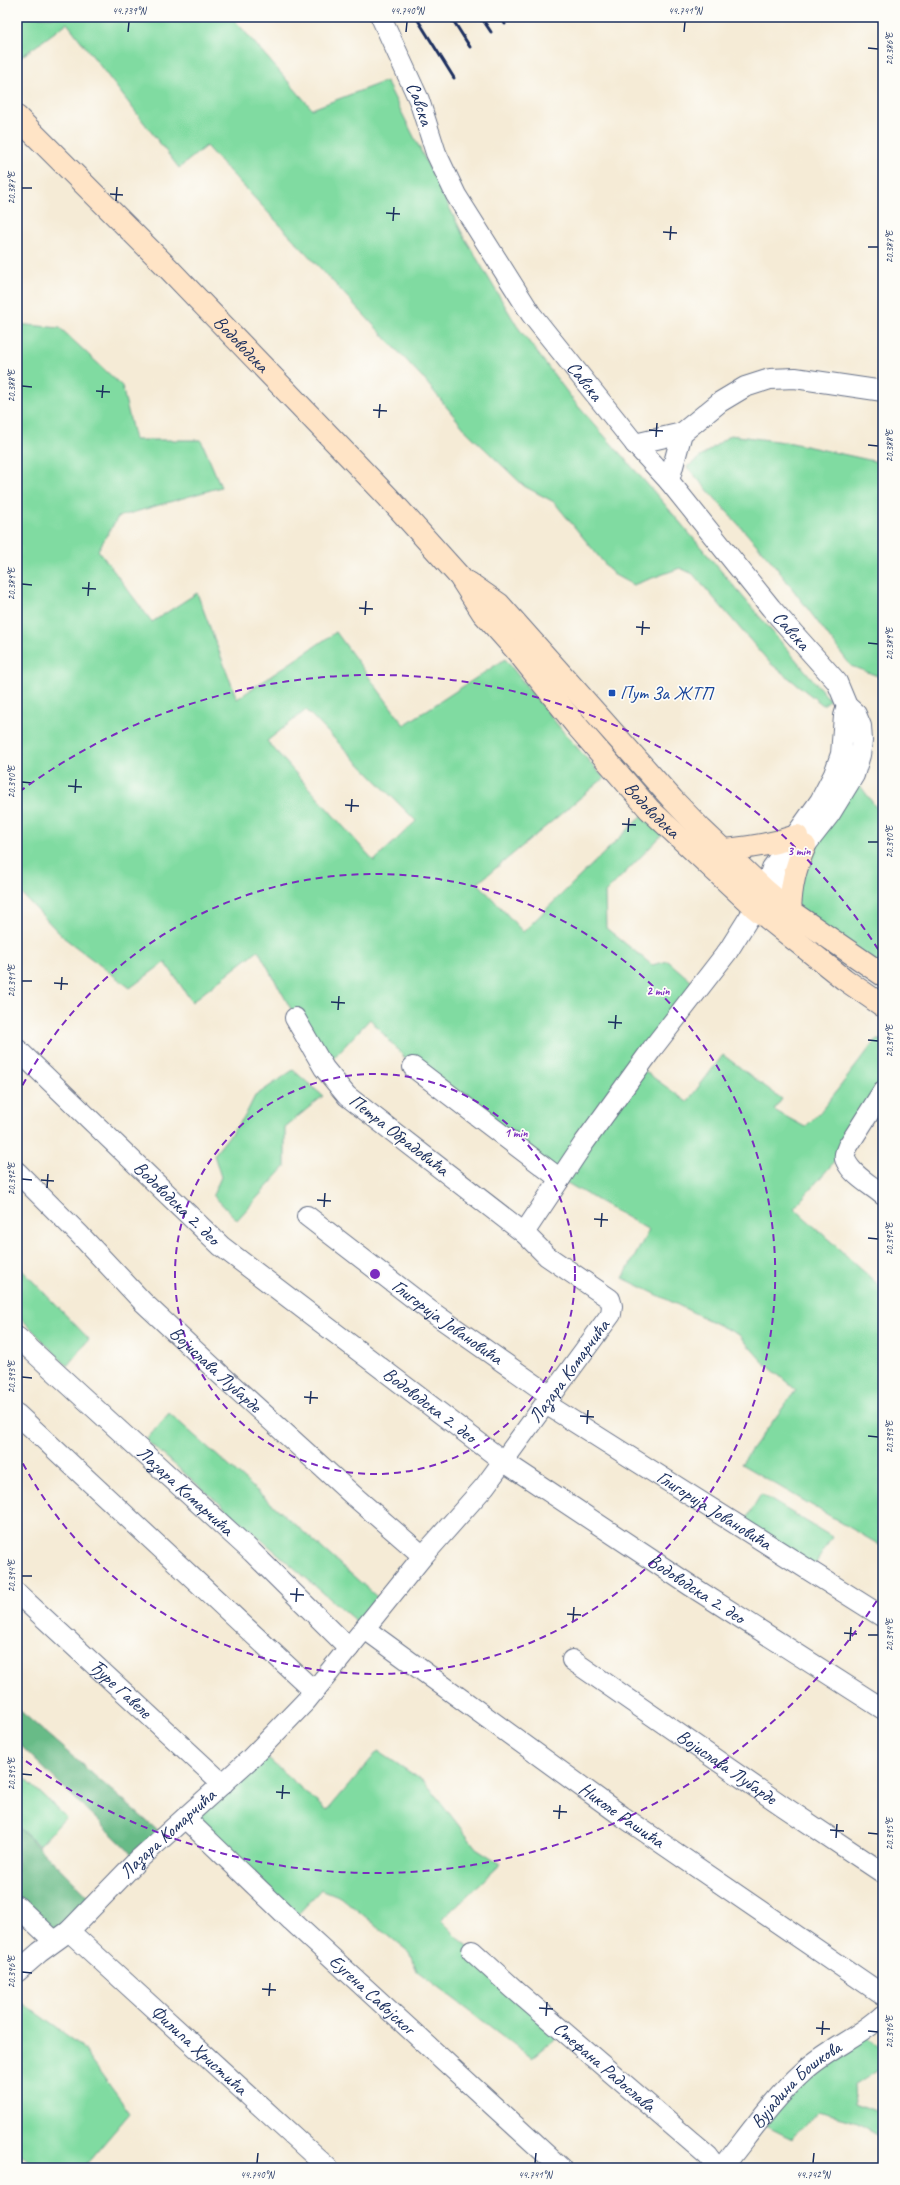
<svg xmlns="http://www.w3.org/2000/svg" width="900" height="2185" font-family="Caveat,sans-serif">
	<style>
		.green { fill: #80dba1; stroke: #4e8580; fill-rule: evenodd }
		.forest { fill: #68bb87; stroke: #427572 }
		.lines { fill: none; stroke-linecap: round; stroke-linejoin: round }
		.minor-casing { stroke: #677188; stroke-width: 22 }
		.secondary-casing { stroke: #677188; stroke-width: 24 }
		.minor { stroke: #fff; stroke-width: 20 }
		.secondary { stroke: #ffe4c6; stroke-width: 22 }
		.rail { stroke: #1b2f5e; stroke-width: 3 }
		.ticks { fill: none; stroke: #1b2f5e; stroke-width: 1.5 }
		.ring { fill: none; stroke: #7b2cbf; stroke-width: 2; stroke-dasharray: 7 5 }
		.transit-dot { fill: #1a4fb4; stroke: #fdfcf7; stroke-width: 1.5 }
		.labels { text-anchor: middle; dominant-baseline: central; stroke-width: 3.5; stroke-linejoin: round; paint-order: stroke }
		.street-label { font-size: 19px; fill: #1b2f5e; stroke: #fdfcf7 }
		.transit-label { font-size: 19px; fill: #164399; stroke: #fdfcf7; text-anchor: start }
		.centre { fill: #7b2cbf; stroke: #fdfcf7; stroke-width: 2 }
		.ring-label { font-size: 12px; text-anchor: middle; font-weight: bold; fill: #7b2cbf; stroke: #fdfcf7; stroke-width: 3.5; stroke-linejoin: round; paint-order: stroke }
		.neatline { fill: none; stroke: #1b2f5e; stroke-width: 1.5 }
		.ticks-label { font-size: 10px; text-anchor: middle; fill: #1b2f5e }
	</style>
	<rect width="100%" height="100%" fill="#fdfcf7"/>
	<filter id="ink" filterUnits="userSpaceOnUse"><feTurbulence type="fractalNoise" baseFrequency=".025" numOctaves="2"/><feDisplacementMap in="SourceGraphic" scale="8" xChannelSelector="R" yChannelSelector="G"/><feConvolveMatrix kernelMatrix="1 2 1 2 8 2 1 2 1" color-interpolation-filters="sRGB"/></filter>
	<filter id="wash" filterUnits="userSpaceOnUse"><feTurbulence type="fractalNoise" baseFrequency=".012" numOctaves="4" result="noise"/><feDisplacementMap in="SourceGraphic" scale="16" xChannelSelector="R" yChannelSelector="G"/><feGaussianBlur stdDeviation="0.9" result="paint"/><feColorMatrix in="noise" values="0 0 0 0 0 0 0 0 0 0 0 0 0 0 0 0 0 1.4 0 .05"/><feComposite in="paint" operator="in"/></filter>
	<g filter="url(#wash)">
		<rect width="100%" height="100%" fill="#f5ebd6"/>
		<!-- green -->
		<path class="green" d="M17,17H232L312,109L386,81L463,235L517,326L577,405L656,494L830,700L823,705L770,663L693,574L680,568L633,585L613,574L554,502L524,486L467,432L423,378L206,146L179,168L67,23L17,60Z
			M17,324L60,328L122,386L135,440H201L221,487L118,517L98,550L152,622L197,593L237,699L336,632L404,725L505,659L565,734L604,778L478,883L523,932L649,809L669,828L605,893L606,928L652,965L668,961L699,988L639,1067L687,1102L723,1055L782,1099L774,1110L805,1127L821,1111L876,1040H883V1095L848,1146L794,1208L883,1289V1547L741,1464L796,1390L762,1361L739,1335L623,1278L649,1230L560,1179L413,1067L370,1019L324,1068L258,950L192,1002L165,962L130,988L63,937L17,889ZM306,710L416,821L374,861L267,741Z
			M730,435L792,443L883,463V678L851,666L773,563L687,467Z
			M846,766L883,817V975L790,911Z
			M293,1070L323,1096L285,1127V1167L237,1220L213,1195L221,1177L214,1155L245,1116L255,1096Z
			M17,1265L89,1339L67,1366L17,1314Z
			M169,1413L385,1604L365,1629L146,1440Z
			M761,1494L832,1537L811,1571L741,1528Z
			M258,1750L327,1811L378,1751L426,1783L476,1848L501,1864L441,1920L472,1951L565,2031L532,2058L417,1971L410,1953L341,1897L321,1889L292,1921L185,1818Z
			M17,1771L66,1817L39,1846L17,1826Z
			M17,1999L80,2045L130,2113L83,2168H36L17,2150Z
			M864,2032L883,2053V2066L854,2085L855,2103L883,2114V2137L852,2120L818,2111L792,2139L758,2122Z"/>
		<!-- forest -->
		<path class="forest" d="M17,1708L165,1837L138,1860L17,1742Z
			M17,1826L96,1904L54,1941L17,1906Z"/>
	</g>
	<g filter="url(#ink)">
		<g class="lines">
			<defs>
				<g id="minor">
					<path id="s1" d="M381,17L419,100L436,153L456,195L531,314L635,444L669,481L771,608L837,682L847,706L856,714L861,726L862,741L860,755L854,775L830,814L805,846L783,878L765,890"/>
					<path d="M635,444L682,433"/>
					<path d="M669,481L682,433L720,402L745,387L770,379L795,378L883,391"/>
					<path id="s2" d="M17,1049L221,1246L503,1461L691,1586L883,1709"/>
					<path d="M413,1067L560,1179"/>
					<path d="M883,1091L848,1146C846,1151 843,1156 846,1161C852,1175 871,1185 883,1195"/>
					<path id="s3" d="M17,1172L80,1235L143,1302L221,1375L355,1497L423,1556"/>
					<path id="s4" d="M307,1216L429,1310L551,1396"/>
					<path d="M524,1233L584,1143L652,1049L728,951L755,908L765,890L772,868L820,801L834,774L841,754L844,716L847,706"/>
					<path id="s5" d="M17,1337L252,1552L349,1648"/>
					<path id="s6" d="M546,1404L883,1617"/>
					<path d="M17,1414L314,1691"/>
					<path id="s7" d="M17,1593L223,1784"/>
					<path id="s8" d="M365,1629L622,1816L883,1995"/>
					<path id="s9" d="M572,1660L783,1806L883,1873"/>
					<path id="s10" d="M185,1818L292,1921L561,2168"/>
					<path d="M17,1906L54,1941"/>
					<path id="s11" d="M69,1931L328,2168"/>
					<path id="s12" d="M472,1951L515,1990L708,2156L717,2168"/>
					<path id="s13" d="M17,1972L40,1952L69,1931L138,1860L250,1759L306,1701L423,1556L485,1486L611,1314L612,1306L610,1299L547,1256L524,1233L347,1096L324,1068L295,1018"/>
					<path id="s14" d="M722,2168C748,2136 772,2100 803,2072C827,2049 859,2038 883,2015"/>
				</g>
				<g id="secondary">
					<path id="s15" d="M17,117L168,268L388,497L460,577L483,613L516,650L576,725L649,809L755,908L844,979L883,1006"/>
					<path d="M469,583L499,604L673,800L701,829L765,890L790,911L883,975"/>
					<path d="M724,850C750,848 773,844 797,836"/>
					<path d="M790,911C791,886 795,868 805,846"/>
				</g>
			</defs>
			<!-- minor casing -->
			<use href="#minor" class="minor-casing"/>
			<!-- secondary casing -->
			<use href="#secondary" class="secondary-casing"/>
			<!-- minor -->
			<use href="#minor" class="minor"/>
			<!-- secondary -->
			<use href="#secondary" class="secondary"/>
			<!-- rail -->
			<path class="rail" d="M416,17L454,78
				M451,17L470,47
				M481,17L491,32
				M500,17L505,24"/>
		</g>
	</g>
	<!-- ticks -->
	<path class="ticks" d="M128,32L129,22M406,32L407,22M684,32L685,22M868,48L878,49M22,188H32M110,194L123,195M116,201L117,187M386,213L400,214M393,221L394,207M663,232L677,233M670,240L671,226M868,247H878M22,386L32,387M96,391L110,392M102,398L103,385M373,410L387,411M379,418L380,404M649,430L663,431M656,437L657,423M868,445L878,446M22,584L32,585M82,588L96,589M88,596L89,582M359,608L373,609M365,615L366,601M636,627L650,628M642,635L643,621M868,643L878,644M22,782L32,783M68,786L82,787M75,793L76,779M345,805L359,806M351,812L352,799M622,824L636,825M628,832L629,818M868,842H878M22,981H32M54,983L68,984M61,990L62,977M331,1002L345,1003M338,1010L339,996M608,1022L622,1023M615,1029L616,1015M868,1040L878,1041M22,1179L32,1180M41,1180L54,1181M47,1188L48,1174M317,1200L331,1201M324,1207L325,1193M594,1219L608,1220M601,1227L602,1213M868,1238L878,1239M22,1377L32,1378M304,1397L318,1398M310,1404L311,1391M580,1416L594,1417M587,1424L588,1410M868,1436L878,1437M22,1576H32M290,1594L304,1595M296,1602L297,1588M567,1614L581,1615M573,1621L574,1607M844,1633L857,1634M868,1635H878M850,1641L851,1627M22,1774L32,1775M276,1792L290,1793M282,1799L283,1785M553,1811L567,1812M559,1819L560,1805M830,1830L844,1831M868,1833L878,1834M836,1838L837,1824M22,1972L32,1973M262,1989L276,1990M269,1996L270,1983M539,2008L553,2009M546,2016L547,2002M816,2028L830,2029M868,2031L878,2032M822,2035L823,2021M257,2163L258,2153M535,2163L536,2153M813,2163L814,2153"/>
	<!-- distance rings -->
	<g class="ring">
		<circle cx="375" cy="1274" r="200"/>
		<path d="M17 1096A400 400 0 1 1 17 1452"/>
		<path d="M883 1591A599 599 0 0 1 19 1756M19 792A599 599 0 0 1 883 957"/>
	</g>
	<!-- markers -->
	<rect class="transit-dot" x="608" y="689" width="8" height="8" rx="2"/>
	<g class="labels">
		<!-- street labels -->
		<g class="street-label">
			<text stroke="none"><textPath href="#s1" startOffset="95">Савска</textPath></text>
			<text stroke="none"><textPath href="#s15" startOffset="319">Водоводска</textPath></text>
			<text stroke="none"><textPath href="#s1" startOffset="420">Савска</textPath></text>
			<text stroke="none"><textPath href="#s1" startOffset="744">Савска</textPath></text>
			<text stroke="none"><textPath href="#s15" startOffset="941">Водоводска</textPath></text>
			<text transform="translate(399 1135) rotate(38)">Петра Обрадовића</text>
			<text stroke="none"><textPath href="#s2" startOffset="222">Водоводска 2. део</textPath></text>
			<text stroke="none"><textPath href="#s4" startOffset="176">Глигорија Јовановића</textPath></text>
			<text stroke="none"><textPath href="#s3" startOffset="280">Војислава Лубарде</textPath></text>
			<text stroke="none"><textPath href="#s13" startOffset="819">Лазара Комарчића</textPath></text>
			<text stroke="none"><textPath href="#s2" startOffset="546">Водоводска 2. део</textPath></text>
			<text stroke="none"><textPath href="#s5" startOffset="228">Лазара Комарчића</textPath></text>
			<text stroke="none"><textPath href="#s6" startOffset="199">Глигорија Јовановића</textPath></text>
			<text stroke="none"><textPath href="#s2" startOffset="870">Водоводска 2. део</textPath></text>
			<text stroke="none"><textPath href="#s7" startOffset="141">Ђуре Гавеле</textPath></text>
			<text stroke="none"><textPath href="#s9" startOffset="188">Војислава Лубарде</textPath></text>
			<text stroke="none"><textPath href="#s8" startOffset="317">Николе Рашића</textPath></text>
			<text stroke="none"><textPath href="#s13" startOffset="205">Лазара Комарчића</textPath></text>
			<text stroke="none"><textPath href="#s10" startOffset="257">Еугена Савојског</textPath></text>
			<text stroke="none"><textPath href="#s11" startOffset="176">Филипа Христића</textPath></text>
			<text stroke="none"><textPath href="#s12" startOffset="176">Стефана Радослава</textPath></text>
			<text stroke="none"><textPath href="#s14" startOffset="112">Вујадина Бошкова</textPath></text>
		</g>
		<!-- transit labels -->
		<g class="transit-label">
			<text x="620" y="693">Пут За ЖТП</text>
		</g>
	</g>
	<circle cx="375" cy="1274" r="6" class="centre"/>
	<g class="ring-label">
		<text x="799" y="855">3 min</text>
		<text x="658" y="995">2 min</text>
		<text x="516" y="1137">1 min</text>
	</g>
	<!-- margin -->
	<rect width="900" height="2185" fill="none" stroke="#fdfcf7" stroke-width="44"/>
	<rect x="22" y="22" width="856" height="2141" class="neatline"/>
	<g class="ticks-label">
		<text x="129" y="14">44.739°N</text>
		<text x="407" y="14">44.740°N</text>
		<text x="685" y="14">44.741°N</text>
		<text transform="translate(889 49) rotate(-90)" y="4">20.386°E</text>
		<text transform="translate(11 188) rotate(-90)" y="4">20.387°E</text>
		<text transform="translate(889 247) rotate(-90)" y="4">20.387°E</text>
		<text transform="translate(11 386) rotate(-90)" y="4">20.388°E</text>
		<text transform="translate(889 446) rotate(-90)" y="4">20.388°E</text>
		<text transform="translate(11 584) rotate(-90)" y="4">20.389°E</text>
		<text transform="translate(889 644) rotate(-90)" y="4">20.389°E</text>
		<text transform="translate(11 782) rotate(-90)" y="4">20.390°E</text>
		<text transform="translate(889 842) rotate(-90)" y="4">20.390°E</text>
		<text transform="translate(11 981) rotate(-90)" y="4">20.391°E</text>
		<text transform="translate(889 1041) rotate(-90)" y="4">20.391°E</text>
		<text transform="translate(11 1179) rotate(-90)" y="4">20.392°E</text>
		<text transform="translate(889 1239) rotate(-90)" y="4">20.392°E</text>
		<text transform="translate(11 1377) rotate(-90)" y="4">20.393°E</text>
		<text transform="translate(889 1437) rotate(-90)" y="4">20.393°E</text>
		<text transform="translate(11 1576) rotate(-90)" y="4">20.394°E</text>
		<text transform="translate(889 1635) rotate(-90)" y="4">20.394°E</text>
		<text transform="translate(11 1774) rotate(-90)" y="4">20.395°E</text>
		<text transform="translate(889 1834) rotate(-90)" y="4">20.395°E</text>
		<text transform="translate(11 1972) rotate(-90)" y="4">20.396°E</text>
		<text transform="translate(889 2032) rotate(-90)" y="4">20.396°E</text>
		<text x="257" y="2178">44.740°N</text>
		<text x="535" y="2178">44.741°N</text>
		<text x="813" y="2178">44.742°N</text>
	</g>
</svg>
